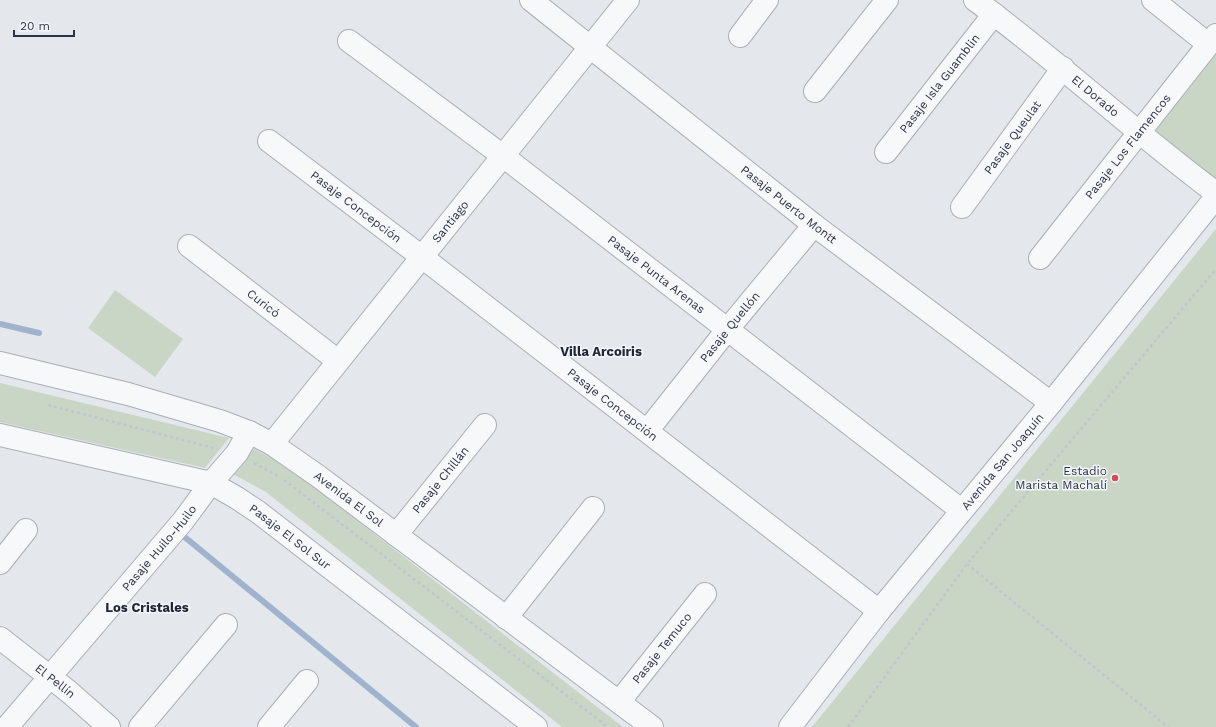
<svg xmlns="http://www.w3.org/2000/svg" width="1216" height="727" font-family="'Work Sans',sans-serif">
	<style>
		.green { fill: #c9d6c5 }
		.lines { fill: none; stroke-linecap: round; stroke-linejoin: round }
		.stream { stroke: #9fb4cc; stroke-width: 6 }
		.minor-casing { stroke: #a9aeb7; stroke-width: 24 }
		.path { stroke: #c2c5cb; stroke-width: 2.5; stroke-dasharray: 3 3; stroke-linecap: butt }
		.minor { stroke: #f7f8fa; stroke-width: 22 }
		.poi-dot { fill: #d1495b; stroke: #f4f6f9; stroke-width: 1.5 }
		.labels { text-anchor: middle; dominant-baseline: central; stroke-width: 3; stroke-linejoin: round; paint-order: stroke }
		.street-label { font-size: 12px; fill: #2b3445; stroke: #f4f6f9 }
		.poi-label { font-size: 12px; fill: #2b3445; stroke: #f4f6f9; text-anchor: end }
		.neighbourhood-label { font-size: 13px; font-weight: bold; fill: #1d2536; stroke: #f4f6f9 }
	</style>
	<rect width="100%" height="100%" fill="#e4e7ec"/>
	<!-- green -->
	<path class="green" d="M1216,46V181L1152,130Z
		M1216,229V727H812Z
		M115,290L183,339L155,377L88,328Z
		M0,383L229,438L205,468L0,422Z
		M248,446L287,466L623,727H562L266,492L229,472Z"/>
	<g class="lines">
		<!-- stream -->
		<path class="stream" d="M0,324L39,333
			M181,534L416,727"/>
		<defs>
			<g id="minor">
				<path id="s1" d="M531,0L814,225L1051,403"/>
				<path id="s2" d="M975,0C1058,61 1133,131 1216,193"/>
				<path d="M1153,0L1208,44"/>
				<path d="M740,36L767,0"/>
				<path id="s3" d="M349,41L503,156L961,510"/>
				<path d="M815,91L887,0"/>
				<path id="s4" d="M269,141L422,257L879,611"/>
				<path id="s5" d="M886,152L994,14"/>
				<path id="s6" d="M962,207L1063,68"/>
				<path id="s7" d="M189,246L338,361"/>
				<path id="s8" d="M1040,258L1216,35"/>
				<path id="s9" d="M0,363L128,394L220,421L249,432L272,444L318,476L652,727"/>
				<path id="s10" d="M647,431L727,330L814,225"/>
				<path id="s11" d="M0,435L211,483L237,498L258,512L536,727"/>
				<path id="s12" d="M272,444L628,0"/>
				<path id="s13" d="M396,535L485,425"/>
				<path d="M0,563L26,530"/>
				<path d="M506,618L593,508"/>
				<path id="s14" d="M0,638L68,691L109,727"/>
				<path id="s15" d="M619,702L705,594"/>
				<path id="s16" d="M7,727L183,521L211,483L237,453L249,432"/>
				<path d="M140,727L226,625"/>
				<path d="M269,727L307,681"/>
				<path id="s17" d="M790,727L879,611L1051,403L1216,197"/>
			</g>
		</defs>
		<!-- minor casing -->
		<use href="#minor" class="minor-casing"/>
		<!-- path -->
		<path class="path" d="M48,405L214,448
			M254,463L280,477
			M284,480L608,727
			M967,564L1168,727
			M848,727L967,564L1216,269"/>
		<!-- minor -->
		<use href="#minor" class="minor"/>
	</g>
	<!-- markers -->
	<circle class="poi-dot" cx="1115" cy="478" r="4"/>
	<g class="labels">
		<!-- street labels -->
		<g class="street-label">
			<text stroke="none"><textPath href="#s5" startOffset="87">Pasaje Isla Guamblin</textPath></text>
			<text stroke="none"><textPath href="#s2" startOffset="154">El Dorado</textPath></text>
			<text stroke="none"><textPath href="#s6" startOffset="86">Pasaje Queulat</textPath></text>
			<text stroke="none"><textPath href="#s8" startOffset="142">Pasaje Los Flamencos</textPath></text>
			<text stroke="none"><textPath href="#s1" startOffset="329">Pasaje Puerto Montt</textPath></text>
			<text stroke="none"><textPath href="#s4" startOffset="109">Pasaje Concepción</textPath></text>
			<text stroke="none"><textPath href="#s12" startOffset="285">Santiago</textPath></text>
			<text stroke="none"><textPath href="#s3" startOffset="386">Pasaje Punta Arenas</textPath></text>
			<text stroke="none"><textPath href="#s7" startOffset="94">Curicó</textPath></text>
			<text stroke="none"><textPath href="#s10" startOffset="133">Pasaje Quellón</textPath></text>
			<text stroke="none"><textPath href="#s4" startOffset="433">Pasaje Concepción</textPath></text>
			<text stroke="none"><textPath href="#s17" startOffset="340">Avenida San Joaquín</textPath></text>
			<text stroke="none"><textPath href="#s13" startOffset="71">Pasaje Chillán</textPath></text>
			<text stroke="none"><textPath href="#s9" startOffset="379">Avenida El Sol</textPath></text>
			<text stroke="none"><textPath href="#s11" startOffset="312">Pasaje El Sol Sur</textPath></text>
			<text stroke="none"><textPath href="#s16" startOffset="235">Pasaje Huilo-Huilo</textPath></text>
			<text stroke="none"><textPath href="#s15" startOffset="69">Pasaje Temuco</textPath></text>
			<text stroke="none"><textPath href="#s14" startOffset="70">El Pellín</textPath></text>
		</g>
		<!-- poi labels -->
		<g class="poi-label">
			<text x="1107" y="471">Estadio<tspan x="1107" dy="14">Marista Machalí</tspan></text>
		</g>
		<!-- neighbourhood labels -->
		<g class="neighbourhood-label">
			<text x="601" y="351">Villa Arcoiris</text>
			<text x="147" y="607">Los Cristales</text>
		</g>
	</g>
	<!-- scale -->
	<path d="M14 30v6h60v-6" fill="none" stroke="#2b3445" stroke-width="2"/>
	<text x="20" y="30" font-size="12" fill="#2b3445" stroke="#f4f6f9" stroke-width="3" paint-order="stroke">20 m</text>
</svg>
